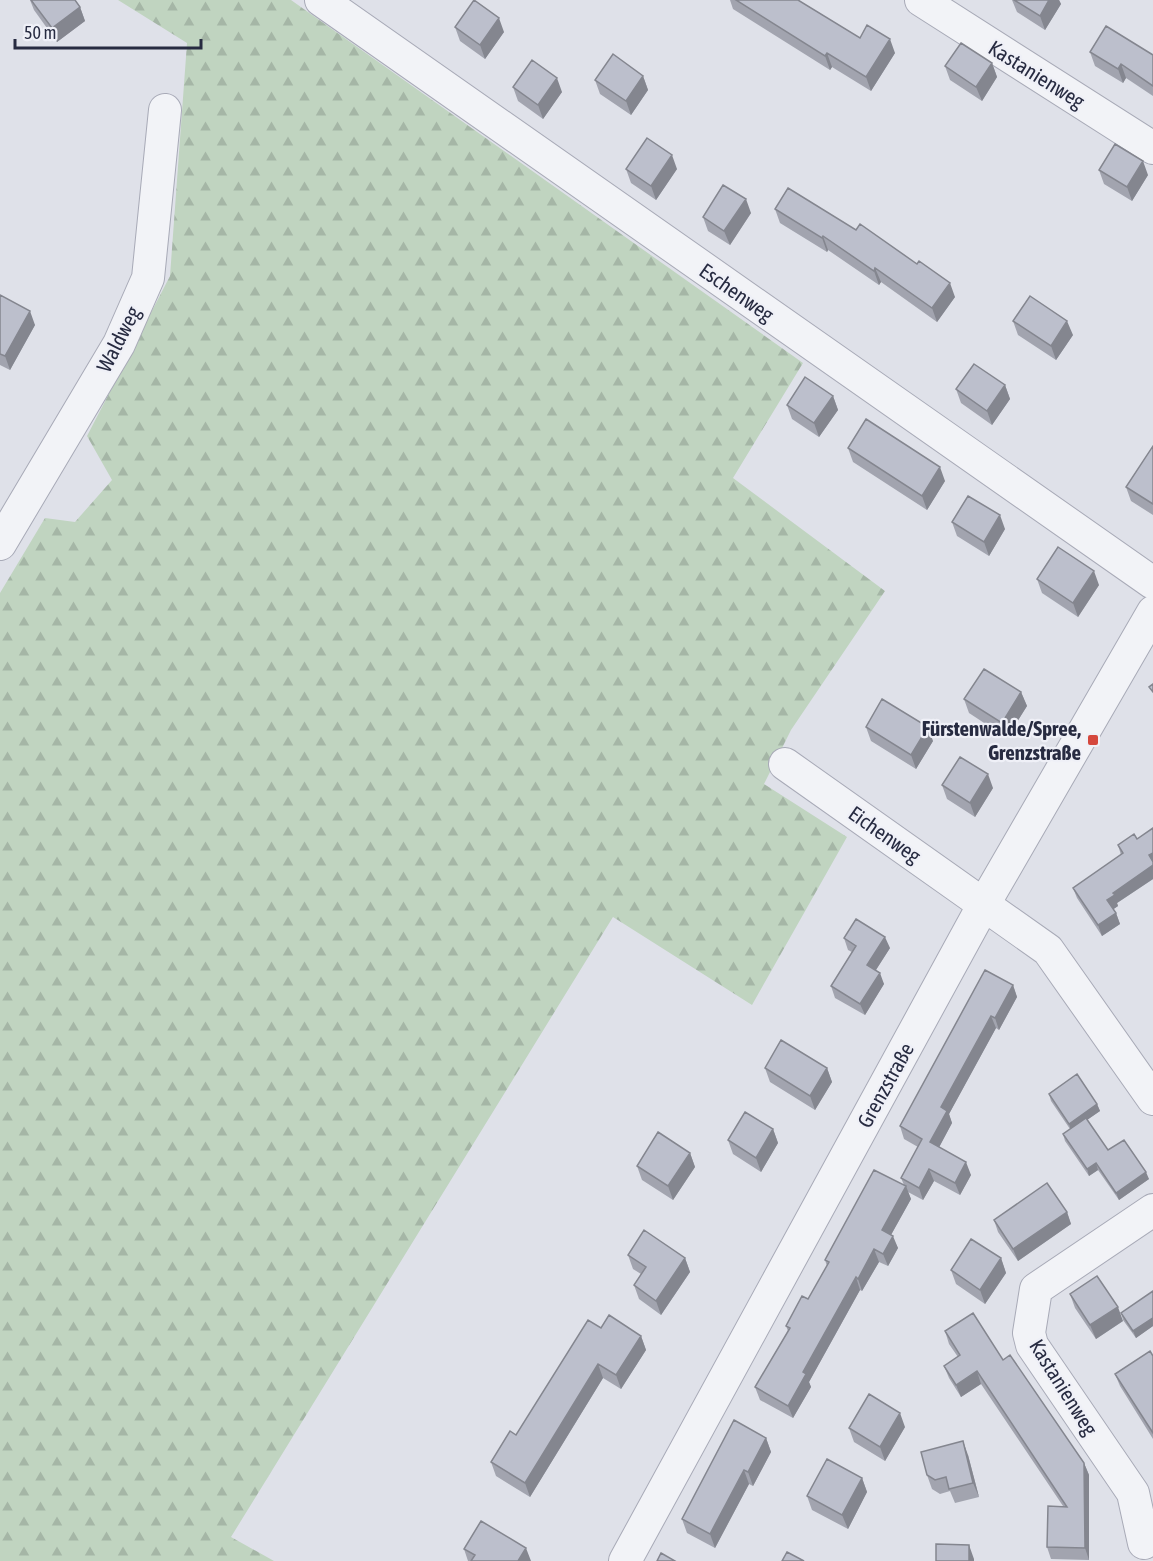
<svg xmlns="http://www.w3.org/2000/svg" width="1153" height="1561" font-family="'Asap Condensed',sans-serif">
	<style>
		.forest { fill: url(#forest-firs) }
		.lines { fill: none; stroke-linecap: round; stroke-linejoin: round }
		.minor-casing { stroke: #a8aab7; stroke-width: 34 }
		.minor { stroke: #f2f3f7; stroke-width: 32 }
		.wall { fill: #a2a4af }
		.shaded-wall { fill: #84868f }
		.building { fill: #bcbfcc; stroke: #84868f; stroke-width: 1.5 }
		.poi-dot { fill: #d5483d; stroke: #eff0f7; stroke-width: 2 }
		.labels { text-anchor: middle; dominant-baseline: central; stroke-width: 4.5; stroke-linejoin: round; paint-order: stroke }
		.street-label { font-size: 21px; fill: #272b41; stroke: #eff0f7 }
		.poi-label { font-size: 21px; font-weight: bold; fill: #272b41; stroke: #eff0f7; text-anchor: end }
	</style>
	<defs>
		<pattern id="forest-firs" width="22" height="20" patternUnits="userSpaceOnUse" patternTransform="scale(1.5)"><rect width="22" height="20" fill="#c0d4c0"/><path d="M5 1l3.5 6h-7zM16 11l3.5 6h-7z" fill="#a5b6a6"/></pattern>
	</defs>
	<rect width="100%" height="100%" fill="#dfe1e9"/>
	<!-- forest -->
	<path class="forest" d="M118,0H291L803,363L733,478L885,591L791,730L764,784L847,837L752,1005L613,917L231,1537L274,1561H0V593L45,518L75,522L112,480L87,436L170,276L187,43Z"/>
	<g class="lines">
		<defs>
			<path id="minor" d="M321,0L1153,583
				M921,0L1153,148
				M0,544L119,344L148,278L165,110
				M785,764L1048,950L1153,1099
				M1144,1543L1133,1493L1032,1345L1029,1333L1036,1289L1153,1210
				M625,1561L984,904L1153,612"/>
		</defs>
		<!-- minor casing -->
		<use href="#minor" class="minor-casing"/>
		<!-- minor -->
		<use href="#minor" class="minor"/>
	</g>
	<!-- wall -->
	<path class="wall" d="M30,0H75L80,7L85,21L57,42L34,10Z
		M730,0H798L860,38L895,53L871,91L832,67L830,70L733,9Z
		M1012,0H1059L1061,4L1045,30L1017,12Z
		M455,27L504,32L485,59L460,41Z
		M1090,52L1153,55V96L1126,78L1123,83L1095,66Z
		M992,63L997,77L982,101L950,80L945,66Z
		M643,76L648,90L631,115L600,94L595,80Z
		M513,87L562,92L543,119L518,101Z
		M626,169H677L656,200L631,183Z
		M1099,170L1148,175L1132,201L1104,184Z
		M775,209L955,297L937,322L881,282L879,285L828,250L827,252L780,223Z
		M751,213L730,245L708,231L703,217Z
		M0,295L35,325L10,370L0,365Z
		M1013,321L1073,335L1056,360L1018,335Z
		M1005,385L1010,399L992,425L961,403L956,389Z
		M833,396L838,410L819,437L792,419L787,405Z
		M1153,446V515L1131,501L1126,487Z
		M848,448L945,481L927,510L853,462Z
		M952,522L1005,529L989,556L957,536Z
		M1037,579L1099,585L1078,617L1042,593Z
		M1021,692L1027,706L1007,738L969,713L964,699Z
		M866,727L933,741L916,769L871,741Z
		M942,785L993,788L975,817L947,799Z
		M1153,828V879L1117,903L1118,906L1113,909L1116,913L1120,924L1102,936L1077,898L1073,888L1121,855L1118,845L1137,839Z
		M844,938L890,948L876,970L884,984L865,1015L835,998L831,986L852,952L848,950Z
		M1013,985L1017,997L999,1030L996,1028L949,1114L952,1123L939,1147L971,1175L960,1195L934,1181L923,1200L908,1192L911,1199L891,1235L898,1248L888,1266L879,1262L862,1291L860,1290L809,1382L811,1387L793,1418L760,1400L755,1387L788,1331L786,1326L808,1299L827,1266L825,1260L904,1185L901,1178L918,1147L904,1139L900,1126Z
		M765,1068H827L832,1082L815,1110L770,1082Z
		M1049,1094L1097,1104L1100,1111L1087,1120L1108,1150L1149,1179L1119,1200L1098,1170L1089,1176L1065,1141L1063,1134L1070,1129L1051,1101Z
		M773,1129L778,1143L761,1172L733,1154L728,1140Z
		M690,1153L695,1167L673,1200L642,1180L637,1166Z
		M1067,1212L1071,1224L1018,1261L998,1232L994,1220Z
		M628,1255L685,1258L690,1272L661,1315L639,1299L634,1285L641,1274L633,1269Z
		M1001,1258L1006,1273L985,1304L956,1284L951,1270Z
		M1153,1291V1326L1136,1338L1123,1320L1121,1313Z
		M1070,1294L1123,1321L1096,1339L1075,1308Z
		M601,1328L641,1336L646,1350L621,1389L603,1378L530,1497L496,1476L491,1462L516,1435Z
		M945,1331L1003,1360L1084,1463L1089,1475V1560L1051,1559L1047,1547L1063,1506L981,1384L961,1397L949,1378L944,1366L958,1357L949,1344Z
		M1153,1356V1439L1120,1386L1115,1374Z
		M905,1427L885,1461L854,1442L849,1428Z
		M766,1438L771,1452L753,1486L749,1484L715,1548L687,1533L682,1519Z
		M968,1455L979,1497L955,1503L950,1491L940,1494L932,1489L927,1475Z
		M862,1478L867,1492L848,1529L812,1510L807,1496Z
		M464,1549L531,1561H468Z"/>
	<!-- shaded-wall -->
	<path class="shaded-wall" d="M1049,0H1059L1061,4L1045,30L1040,16Z
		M80,7L85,21L57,42L52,28Z
		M499,18L504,32L485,59L480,45Z
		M890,39L895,53L871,91L866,77Z
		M827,53L832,67L830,70L825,56Z
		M992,63L997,77L982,101L976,87Z
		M1121,64L1126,78L1123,83L1118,69Z
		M643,76L648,90L631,115L626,101Z
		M557,78L562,92L543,119L538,105Z
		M672,155L677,169L656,200L651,186Z
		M1143,161L1148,175L1132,201L1127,187Z
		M746,199L751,213L730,245L724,231Z
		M823,236L828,250L827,252L822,238Z
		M875,268L881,282L879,285L874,271Z
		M950,283L955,297L937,322L932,308Z
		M30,311L35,325L10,370L5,356Z
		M1067,321L1073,335L1056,360L1051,346Z
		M1005,385L1010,399L992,425L987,411Z
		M833,396L838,410L819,437L814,423Z
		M940,467L945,481L927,510L922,496Z
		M1000,515L1005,529L989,556L984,542Z
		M1094,571L1099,585L1078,617L1073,603Z
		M1021,692L1027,706L1007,738L1002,723Z
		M928,727L933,741L916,769L911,755Z
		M988,774L993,788L975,817L970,803Z
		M1153,853V879L1117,903L1118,906L1111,911L1107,900L1113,893L1149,855Z
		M1116,913L1120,924L1102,936L1098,925Z
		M885,937L890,948L872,976L867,965Z
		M880,973L884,984L865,1015L860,1004Z
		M1013,985L1017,997L999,1030L995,1018Z
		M991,1016L996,1028L949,1114L952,1123L935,1155L930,1142L941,1107Z
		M827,1068L832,1082L815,1110L810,1096Z
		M1097,1104L1100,1111L1071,1131L1069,1124Z
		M773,1129L778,1143L761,1172L756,1158Z
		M690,1153L695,1167L673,1200L668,1186Z
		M966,1162L971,1175L960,1195L955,1183Z
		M1096,1163L1098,1170L1089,1176L1087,1169Z
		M929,1169L934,1181L923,1200L919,1188Z
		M1146,1172L1149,1179L1119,1200L1116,1193Z
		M906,1186L911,1199L887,1242L882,1230Z
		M1067,1212L1071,1224L1018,1261L1013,1249Z
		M893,1236L898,1248L888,1266L883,1254Z
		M874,1249L879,1262L862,1291L858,1279Z
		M685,1258L690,1272L661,1315L656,1301Z
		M1001,1258L1006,1273L985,1304L980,1290Z
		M856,1277L860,1290L809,1382L811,1387L793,1418L788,1406L803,1372Z
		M1118,1307L1123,1321L1096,1339L1090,1325Z
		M1153,1318V1326L1136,1338L1133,1331Z
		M641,1336L646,1350L621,1389L616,1375Z
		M598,1364L603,1378L530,1497L525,1483Z
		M977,1371L981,1384L961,1397L956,1385Z
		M900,1413L905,1427L885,1461L880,1447Z
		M766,1438L771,1452L753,1486L748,1472Z
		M963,1441L968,1455L979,1497L973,1483Z
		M1084,1463L1089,1475V1560L1085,1548Z
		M744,1470L749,1484L715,1548L710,1534Z
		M862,1478L867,1492L848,1529L842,1515Z
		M969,1545L974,1559V1561H969Z
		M526,1548L531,1561H518Z"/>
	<!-- building -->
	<path class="building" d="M31,0H75L80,7L52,28Z
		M474,0L499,18L480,45L455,27Z
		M736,0H798L860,38L867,25L890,39L866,77L827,53L825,56Z
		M1014,0H1049L1040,16Z
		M1106,26L1153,55V86L1121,64L1118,69L1090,52Z
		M961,43L992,63L976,87L945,66Z
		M613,54L643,76L626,101L595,80Z
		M532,60L557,78L538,105L513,87Z
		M647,138L672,155L651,186L626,169Z
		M1115,144L1143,161L1127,187L1099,170Z
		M723,185L746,199L724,231L703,217Z
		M788,188L856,230L860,224L917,264L919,261L950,283L932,308L875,268L874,271L823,236L822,238L775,209Z
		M0,295L30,311L5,356L0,354Z
		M1030,296L1067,321L1051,346L1013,321Z
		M974,364L1005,385L987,411L956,389Z
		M805,377L833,396L814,423L787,405Z
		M866,419L940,467L922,496L848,448Z
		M1153,446V504L1126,487Z
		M968,496L1000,515L984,542L952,522Z
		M1058,547L1094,571L1073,603L1037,579Z
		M984,669L1021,692L1002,723L964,699Z
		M1153,684V692L1149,687Z
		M882,699L928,727L911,755L866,727Z
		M960,757L988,774L970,803L942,785Z
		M1153,828V853L1149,855L1153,862V865L1113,893L1115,895L1107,900L1116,913L1098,925L1073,888L1123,853L1118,845L1134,834L1137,839Z
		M856,919L885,937L867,965L880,973L860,1004L831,986L856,946L844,938Z
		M985,970L1013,985L995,1018L991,1016L941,1107L947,1111L930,1142L966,1162L955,1183L929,1169L919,1188L901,1178L922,1139L900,1126Z
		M781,1040L827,1068L810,1096L765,1068Z
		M1077,1074L1097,1104L1069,1124L1049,1094Z
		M745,1112L773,1129L756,1158L728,1140Z
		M1086,1118L1108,1150L1124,1140L1146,1172L1116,1193L1096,1163L1087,1169L1063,1134Z
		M658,1132L690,1153L668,1186L637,1166Z
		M874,1170L906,1186L882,1230L893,1236L883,1254L874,1249L858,1279L856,1277L803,1372L806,1374L788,1406L755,1387L790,1328L786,1326L802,1296L808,1299L829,1262L825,1260Z
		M1047,1183L1067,1212L1013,1249L994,1220Z
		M644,1230L685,1258L656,1301L634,1285L646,1267L628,1255Z
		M971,1239L1001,1258L980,1290L951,1270Z
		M1097,1276L1118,1307L1090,1325L1070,1294Z
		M1153,1291V1318L1133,1331L1121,1313Z
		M973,1313L1003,1360L1010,1355L1084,1463L1085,1548L1047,1547L1048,1506L1067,1507L977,1371L956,1385L944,1366L960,1355L945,1331Z
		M609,1315L641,1336L616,1375L598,1364L525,1483L491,1462L510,1431L516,1435L588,1320L601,1328Z
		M1150,1351L1153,1356V1433L1115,1374Z
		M869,1394L900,1413L880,1447L849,1428Z
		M734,1420L766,1438L748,1472L744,1470L710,1534L682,1519Z
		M963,1441L973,1483L949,1489L946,1477L935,1480L927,1475L921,1452Z
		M827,1459L862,1478L842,1515L807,1496Z
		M481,1521L526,1548L518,1561H471L475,1555L464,1549Z
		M936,1544L969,1545V1561H936Z
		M787,1552L804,1561H782Z
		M661,1553L675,1561H657Z"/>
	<!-- markers -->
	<rect class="poi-dot" x="1087" y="734" width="12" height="12" rx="3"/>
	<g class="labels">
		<!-- street labels -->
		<g class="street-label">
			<text transform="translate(1037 74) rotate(32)">Kastanienweg</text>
			<text transform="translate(737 292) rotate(35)">Eschenweg</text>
			<text transform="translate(118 339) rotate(-63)">Waldweg</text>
			<text transform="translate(885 834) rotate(35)">Eichenweg</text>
			<text transform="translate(885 1085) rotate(-61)">Grenzstraße</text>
			<text transform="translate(1064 1387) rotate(58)">Kastanienweg</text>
		</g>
		<!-- poi labels -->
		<g class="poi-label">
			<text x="1081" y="728">Fürstenwalde/Spree,<tspan x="1081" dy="24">Grenzstraße</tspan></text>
		</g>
	</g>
	<!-- scale -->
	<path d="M15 39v9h186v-9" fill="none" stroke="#272b41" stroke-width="3"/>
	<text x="24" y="39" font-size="18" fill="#272b41" stroke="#eff0f7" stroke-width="4.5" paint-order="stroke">50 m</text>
</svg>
